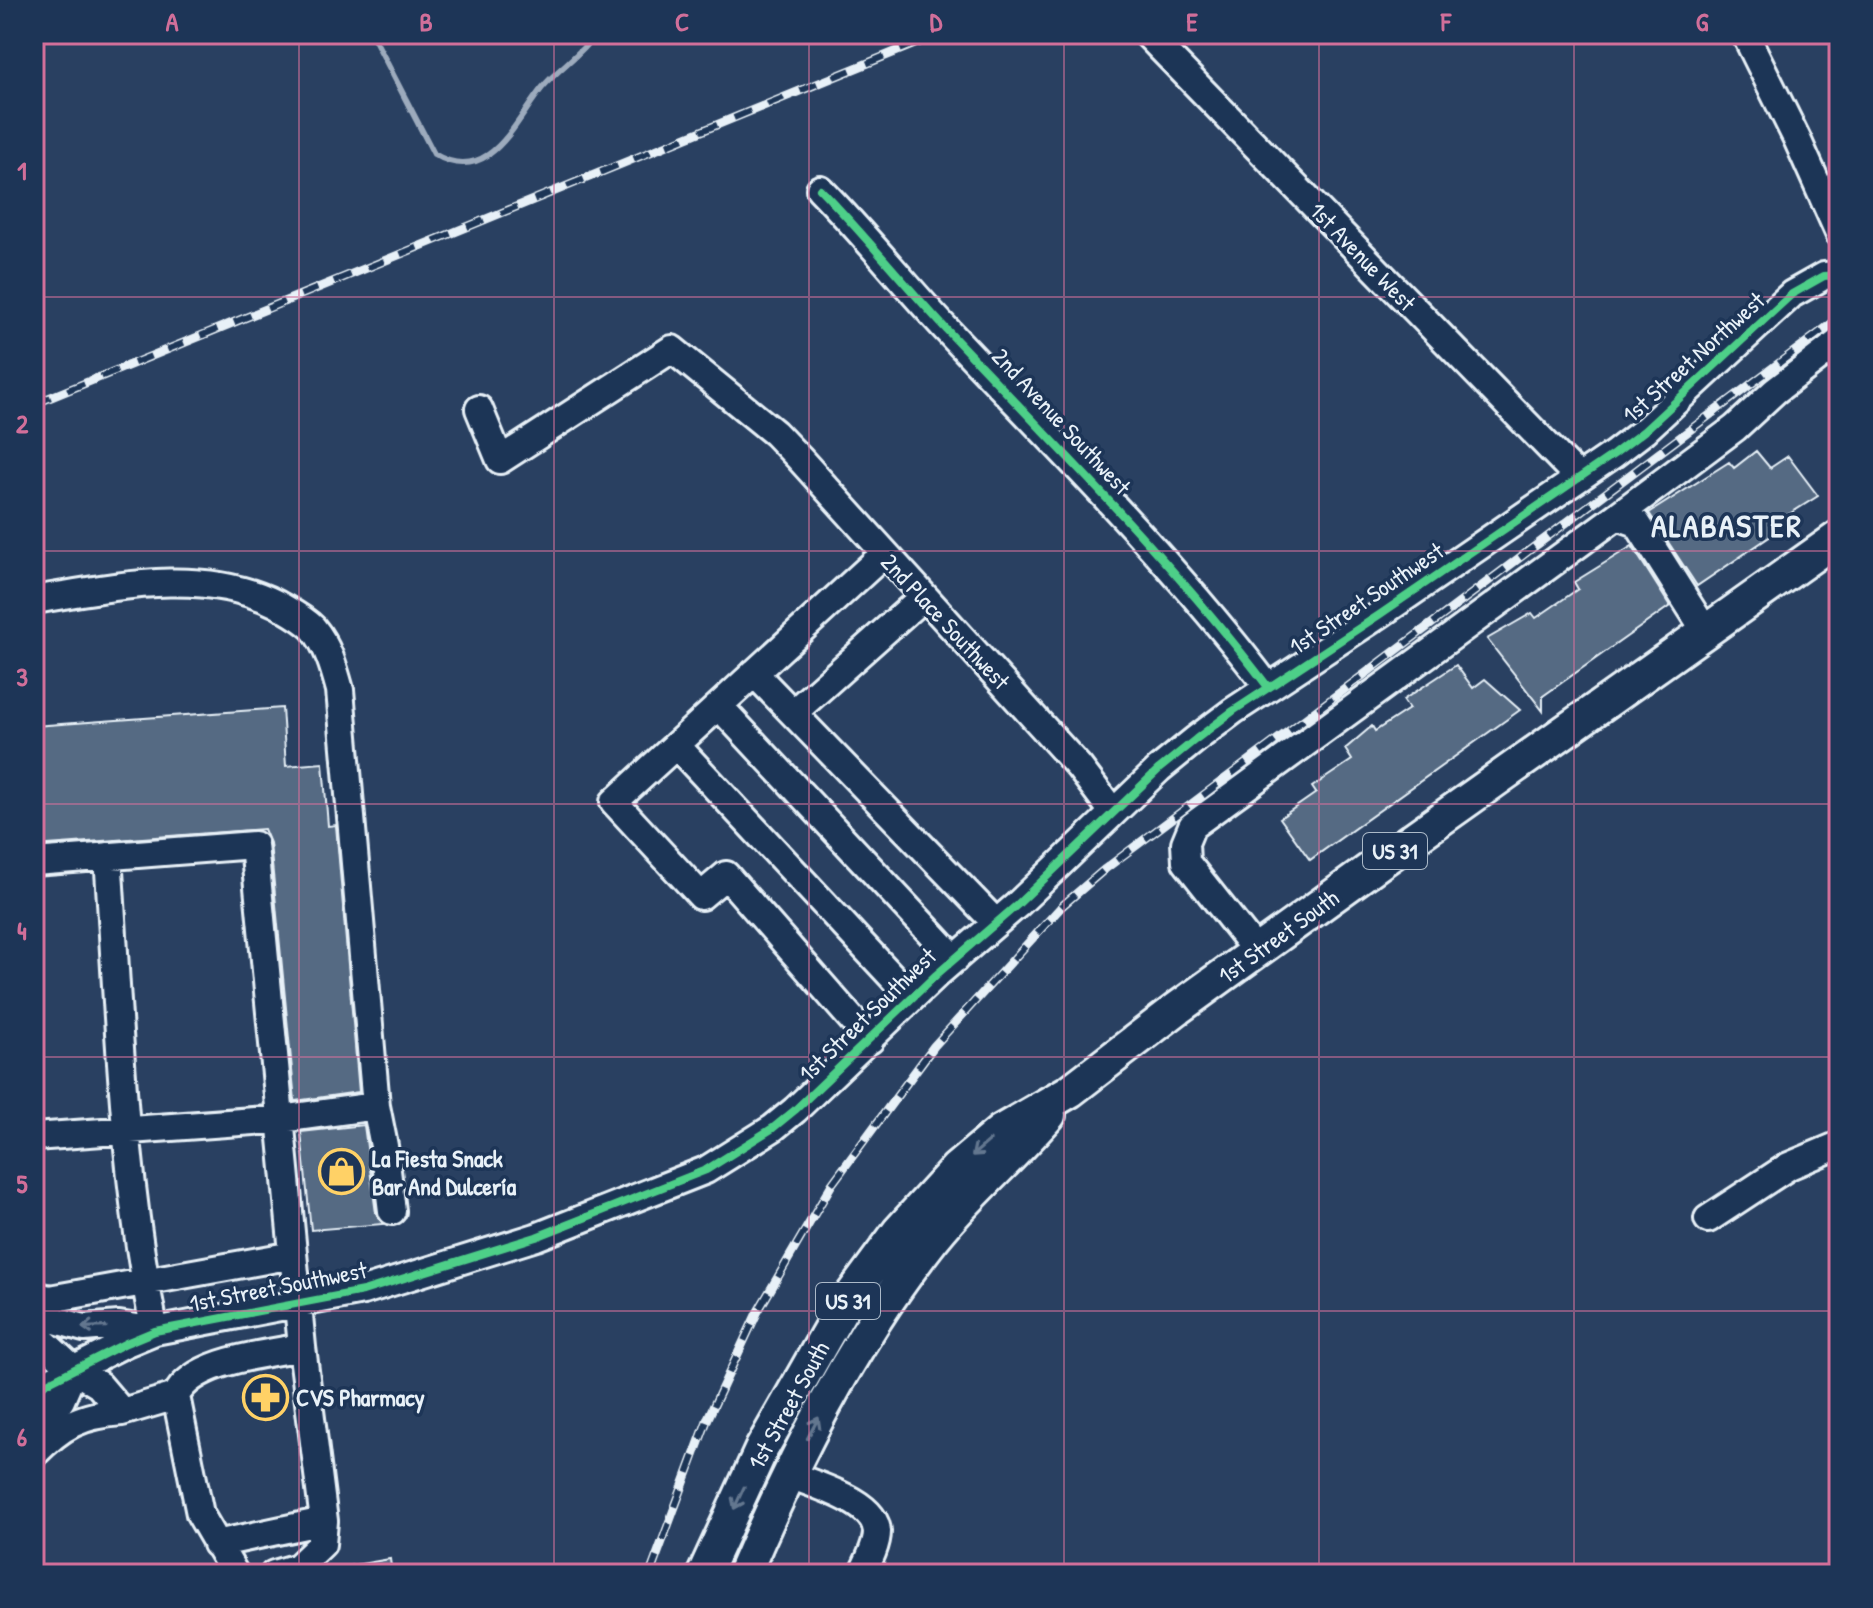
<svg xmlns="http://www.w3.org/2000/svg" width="1873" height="1608" font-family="'Patrick Hand',sans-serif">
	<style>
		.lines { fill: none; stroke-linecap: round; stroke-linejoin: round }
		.stream { stroke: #9dabbd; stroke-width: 6 }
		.building { fill: #556a83; stroke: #e8f1f8; stroke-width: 2 }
		.minor-casing { stroke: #e8f1f8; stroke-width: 32 }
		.major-casing { stroke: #e8f1f8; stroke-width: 38 }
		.minor { stroke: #1d3557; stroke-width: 26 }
		.major { stroke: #1d3557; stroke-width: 32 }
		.rail-casing { stroke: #e8f1f8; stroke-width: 9 }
		.rail { stroke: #1d3557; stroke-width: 6; stroke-dasharray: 18; stroke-linecap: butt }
		.cycleway-casing { stroke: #1d3557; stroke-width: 13 }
		.cycleway { stroke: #4dcf88; stroke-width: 8 }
		.oneway { stroke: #64778f }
		.grid { fill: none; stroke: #d16f9a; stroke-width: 2; stroke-opacity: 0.55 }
		.labels { text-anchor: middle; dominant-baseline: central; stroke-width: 7; stroke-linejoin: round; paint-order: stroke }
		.shield { fill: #1d3557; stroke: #abb9c8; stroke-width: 2 }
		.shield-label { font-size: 22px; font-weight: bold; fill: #e8f1f8 }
		.street-label { font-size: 24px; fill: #e8f1f8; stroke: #1d3557 }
		.poi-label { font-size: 24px; font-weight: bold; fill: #e8f1f8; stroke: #1d3557; text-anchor: start }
		.district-label { font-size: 32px; font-weight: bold; letter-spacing: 2px; fill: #e8f1f8; stroke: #1d3557 }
		.neatline { fill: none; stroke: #d16f9a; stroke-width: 3 }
		.grid-label { font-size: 26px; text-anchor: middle; font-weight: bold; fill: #d16f9a }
	</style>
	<rect width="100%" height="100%" fill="#294061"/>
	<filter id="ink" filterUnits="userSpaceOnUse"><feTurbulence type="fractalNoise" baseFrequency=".0125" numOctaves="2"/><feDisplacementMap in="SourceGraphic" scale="16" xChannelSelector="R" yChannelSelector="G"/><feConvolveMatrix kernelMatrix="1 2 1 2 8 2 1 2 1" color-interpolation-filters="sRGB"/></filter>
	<g filter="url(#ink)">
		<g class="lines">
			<!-- stream -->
			<path class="stream" d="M372,34L434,154C489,187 514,123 542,88C558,68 580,56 595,34"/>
		</g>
		<!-- building -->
		<path class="building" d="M1756,451L1770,468L1788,456L1818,496L1772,525L1778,531L1697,586L1649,513L1729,462L1734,468Z
			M1632,546L1670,606L1543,696V711L1487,639L1532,613L1536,618L1578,589L1574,582Z
			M1456,665L1473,688L1485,679L1520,710L1310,860L1280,818L1316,793L1312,787L1352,760L1345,749L1372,726L1375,731L1409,709L1403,700Z
			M282,708L286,766L323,763L328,826L336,825L359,1092L295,1101L270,843L264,829L34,846V726Z
			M364,1125L376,1213L383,1224L311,1230L301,1132Z
			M390,1559L392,1574H349V1566Z"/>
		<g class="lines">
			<defs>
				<path id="minor" d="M1147,34L1579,478
					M1745,34L1797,139L1839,233
					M820,189C864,234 903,283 946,329C1056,446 1171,559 1268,687
					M479,409L500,460L672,349L775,433L799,458L1079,767L1113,812
					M1617,516L1735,428L1775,391L1839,342
					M34,600C113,587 202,566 277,604C289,611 303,618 313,628C328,646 334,668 340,690L376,1106L281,1119L34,1137
					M754,673L996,923
					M719,706L955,959
					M793,713L923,597
					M676,745L912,998
					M34,862L254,845L302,1347L324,1521L322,1544L298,1567L274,1574
					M1257,952L1186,862L1185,843L1192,826L1617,516L1637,523L1706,632
					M870,1040L726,875L701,896L614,802L884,554
					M376,1106L384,1146L392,1211
					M1708,1219L1789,1166L1839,1145
					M34,1295L50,1299L293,1255
					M34,1314L84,1328L119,1325L155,1331C122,1175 119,1014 108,856
					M34,1333L74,1370L99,1385L122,1412C81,1415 62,1425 34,1454
					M34,1393L45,1384L126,1343L155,1331L363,1291L536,1237L706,1170L773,1128L795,1110L936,975L1017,905L1159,769L1196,739L1233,711L1379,615L1614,454L1644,431L1792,294L1824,276L1839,275
					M122,1412L176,1396
					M34,1437L61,1400L74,1370
					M790,1475C814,1485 876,1501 877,1532C877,1545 868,1562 862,1574
					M216,1544L324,1521
					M235,1574L200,1514L176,1396C193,1360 266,1354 302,1347"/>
				<path id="major" d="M704,1574L762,1448L840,1311L899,1231L956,1169L1001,1131L1070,1091L1178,1008L1383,860L1839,537
					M744,1574C793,1460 849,1348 925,1249C962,1200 1009,1161 1049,1115"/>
			</defs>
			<!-- minor casing -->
			<use href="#minor" class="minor-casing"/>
			<!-- major casing -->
			<use href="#major" class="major-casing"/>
			<!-- minor -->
			<use href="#minor" class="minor"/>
			<!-- major -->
			<use href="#major" class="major"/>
			<defs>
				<path id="rail" d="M34,404L939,34
					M650,1574L708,1418L757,1313L832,1184L934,1046L1062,906L1105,869L1839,318"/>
			</defs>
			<!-- rail casing -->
			<use href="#rail" class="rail-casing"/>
			<!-- rail -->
			<use href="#rail" class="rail"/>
			<defs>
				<path id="cycleway" d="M820,189C864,234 903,283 946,329C1056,446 1171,559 1268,687
					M34,1393L45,1384L126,1343L155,1331L363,1291L536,1237L706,1170L773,1128L795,1110L936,975L1017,905L1159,769L1196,739L1233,711L1379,615L1614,454L1644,431L1792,294L1824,276L1839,275"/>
			</defs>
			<!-- cycleway casing -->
			<use href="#cycleway" class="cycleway-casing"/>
			<!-- cycleway -->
			<use href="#cycleway" class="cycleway"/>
		</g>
		<!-- one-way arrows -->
		<defs><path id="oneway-shaft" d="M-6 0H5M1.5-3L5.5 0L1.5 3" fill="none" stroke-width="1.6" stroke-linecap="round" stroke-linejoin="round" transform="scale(2)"/></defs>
		<g class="oneway">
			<use href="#oneway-shaft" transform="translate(981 1148) rotate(139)"/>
			<use href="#oneway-shaft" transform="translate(94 1327) rotate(178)"/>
			<use href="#oneway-shaft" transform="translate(813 1428) rotate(-62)"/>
			<use href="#oneway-shaft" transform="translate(739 1498) rotate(115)"/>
		</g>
	</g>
	<!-- grid -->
	<path class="grid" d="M299,34V1574M554,34V1574M809,34V1574M1064,34V1574M1319,34V1574M1574,34V1574M34,297H1839M34,551H1839M34,804H1839M34,1057H1839M34,1311H1839"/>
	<!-- icons -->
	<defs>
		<symbol id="shop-ring" viewBox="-11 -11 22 22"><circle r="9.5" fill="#1d3557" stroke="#ffd166" stroke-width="1.5"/><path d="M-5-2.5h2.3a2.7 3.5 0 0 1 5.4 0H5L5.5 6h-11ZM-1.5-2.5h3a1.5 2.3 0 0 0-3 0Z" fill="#ffd166"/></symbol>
		<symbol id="pharmacy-ring" viewBox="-11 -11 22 22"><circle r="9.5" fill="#1d3557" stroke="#ffd166" stroke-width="1.5"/><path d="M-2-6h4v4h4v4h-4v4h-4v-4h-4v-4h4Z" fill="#ffd166"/></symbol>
	</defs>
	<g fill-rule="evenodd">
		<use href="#shop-ring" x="316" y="1146" width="51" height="51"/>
		<use href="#pharmacy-ring" x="240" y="1372" width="51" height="51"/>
	</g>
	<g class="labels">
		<!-- shield labels -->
		<g class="shield">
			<rect x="1363" y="833" width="64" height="36" rx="6"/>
			<rect x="816" y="1283" width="64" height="36" rx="6"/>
		</g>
		<g class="shield-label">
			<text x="1395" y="851">US 31</text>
			<text x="848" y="1301">US 31</text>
		</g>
		<!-- street labels -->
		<g class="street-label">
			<text transform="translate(1363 256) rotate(46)">1st Avenue West</text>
			<text transform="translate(1693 357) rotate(-42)">1st Street Northwest</text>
			<text transform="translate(1062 421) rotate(47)">2nd Avenue Southwest</text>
			<text transform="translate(1366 598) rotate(-34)">1st Street Southwest</text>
			<text transform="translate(946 621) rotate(47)">2nd Place Southwest</text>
			<text transform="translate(1278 936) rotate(-36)">1st Street South</text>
			<text transform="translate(867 1014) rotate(-44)">1st Street Southwest</text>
			<text transform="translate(278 1286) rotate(-11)">1st Street Southwest</text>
			<text transform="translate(788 1405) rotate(-61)">1st Street South</text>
		</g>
		<!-- poi labels -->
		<g class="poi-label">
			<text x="372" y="1158">La Fiesta Snack<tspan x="372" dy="28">Bar And Dulcería</tspan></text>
			<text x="296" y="1397">CVS Pharmacy</text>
		</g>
		<!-- district labels -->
		<g class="district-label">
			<text x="1727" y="525">ALABASTER</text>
		</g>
	</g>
	<!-- margin -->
	<rect width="1873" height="1608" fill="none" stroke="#1d3557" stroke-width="88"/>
	<rect x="44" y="44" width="1785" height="1520" class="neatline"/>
	<g class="grid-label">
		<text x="172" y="31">A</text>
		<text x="426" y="31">B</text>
		<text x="682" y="31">C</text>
		<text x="936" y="31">D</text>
		<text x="1192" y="31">E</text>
		<text x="1446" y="31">F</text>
		<text x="1702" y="31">G</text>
		<text x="22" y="180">1</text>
		<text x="22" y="433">2</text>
		<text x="22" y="686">3</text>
		<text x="22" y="940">4</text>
		<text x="22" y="1193">5</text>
		<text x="22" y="1446">6</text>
	</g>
</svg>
